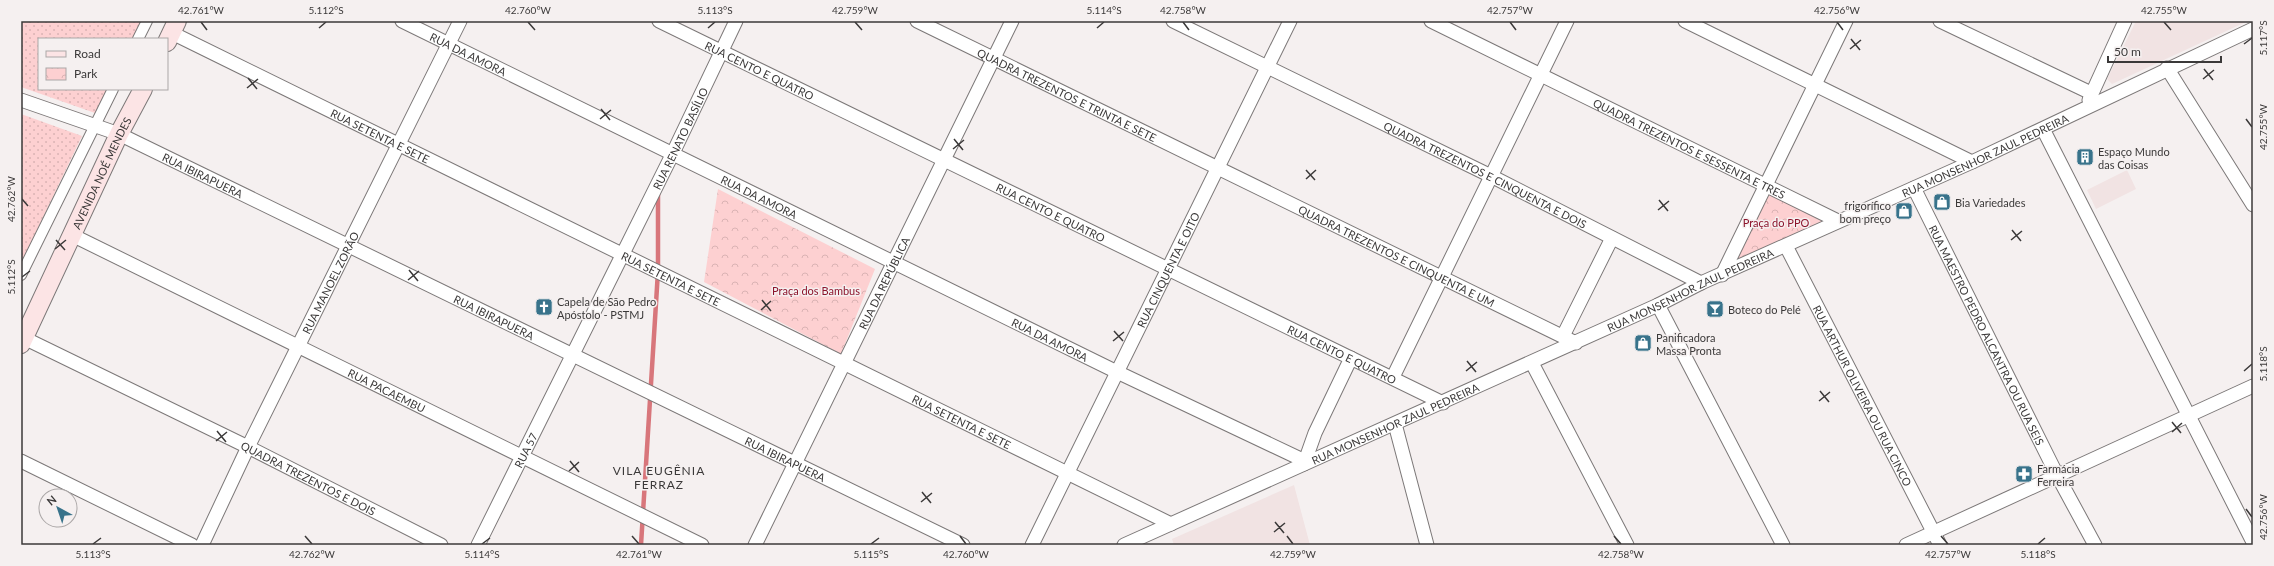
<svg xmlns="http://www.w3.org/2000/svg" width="2274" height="566" font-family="Lato,sans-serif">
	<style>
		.built { fill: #f1e3e3 }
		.park { fill: url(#park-crowns) }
		.garden { fill: url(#garden-dots) }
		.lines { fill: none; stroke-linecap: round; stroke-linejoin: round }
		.stream { stroke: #d8767b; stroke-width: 4.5 }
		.pedestrian-casing { stroke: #7c7878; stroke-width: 12 }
		.minor-casing { stroke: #7c7878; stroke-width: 15 }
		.secondary-casing { stroke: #7c7878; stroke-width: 20 }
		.pedestrian { stroke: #fff; stroke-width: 10 }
		.minor { stroke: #fff; stroke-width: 13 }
		.secondary { stroke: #fce4e5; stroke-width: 18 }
		.ticks { fill: none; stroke: #3b3939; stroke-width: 1.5 }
		.labels { text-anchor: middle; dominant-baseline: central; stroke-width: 3; stroke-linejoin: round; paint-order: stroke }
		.street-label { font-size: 11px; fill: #3b3939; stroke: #f5f0f0 }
		.poi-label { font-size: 11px; fill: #3b3939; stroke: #f5f0f0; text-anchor: start }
		.park-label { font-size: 11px; fill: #8c142c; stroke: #f5f0f0 }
		.neighbourhood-label { font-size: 12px; letter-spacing: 1px; fill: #3b3939; stroke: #f5f0f0 }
		.neatline { fill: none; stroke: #3b3939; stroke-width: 1.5 }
		.ticks-label { font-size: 10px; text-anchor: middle; fill: #3b3939 }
	</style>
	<defs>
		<pattern id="park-crowns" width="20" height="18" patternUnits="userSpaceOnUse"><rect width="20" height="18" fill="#fdd0d1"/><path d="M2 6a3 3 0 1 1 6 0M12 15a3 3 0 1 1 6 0" fill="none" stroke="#dab3b4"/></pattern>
		<pattern id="garden-dots" width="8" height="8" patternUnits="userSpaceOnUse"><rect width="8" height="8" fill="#fdd0d1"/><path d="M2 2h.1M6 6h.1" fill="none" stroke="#dab3b4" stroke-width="1.8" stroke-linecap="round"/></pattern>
	</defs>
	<rect width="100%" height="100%" fill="#f5f0f0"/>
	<!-- built -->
	<path class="built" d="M2136,21H2248L2112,84L2107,79Z
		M2127,170L2136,189L2096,209L2087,190Z
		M1294,485L1310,545H1174L1172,539Z"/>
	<!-- park -->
	<path class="park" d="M1764,186L1838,221L1722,275Z
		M718,189L875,269L841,354L704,282Z"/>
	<!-- garden -->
	<path class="garden" d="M21,21H141L132,39H39V89H107L95,113L21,87Z
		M21,114L82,136L21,263Z"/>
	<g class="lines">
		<!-- stream -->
		<path class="stream" d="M641,545L658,271V191"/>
		<defs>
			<path id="pedestrian" d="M138,39L147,21
				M21,275L113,89"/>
			<g id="minor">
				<path id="s1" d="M402,21L1117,372L1305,461"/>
				<path id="s2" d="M659,21L1443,403"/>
				<path id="s3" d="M917,21L1576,343"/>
				<path id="s4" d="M1173,21L1491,176L1701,283"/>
				<path id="s5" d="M1431,21L1838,221"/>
				<path d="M1685,21L1972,162"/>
				<path d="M1940,21L2091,93"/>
				<path id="s6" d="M172,33L1171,524"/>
				<path d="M2167,68L2253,205"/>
				<path id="s7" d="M21,100L119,134L963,545"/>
				<path d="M2089,100L2125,21"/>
				<path d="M2043,129L2253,542"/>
				<path id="s8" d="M1914,188L2057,475L2095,545"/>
				<path id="s9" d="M72,235L702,545"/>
				<path id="s10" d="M1786,246L1940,545"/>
				<path d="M1722,275L1846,21"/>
				<path d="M1658,305L1783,545"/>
				<path d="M1563,336L1612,238"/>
				<path id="s11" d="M24,338L248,447L441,545"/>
				<path d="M1532,363L1627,545"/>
				<path d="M1393,377L1567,21"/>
				<path d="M1395,424L1427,545"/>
				<path d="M21,461L192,545"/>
				<path d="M1304,464L1315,433L1351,358"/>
				<path id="s12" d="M202,545L248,447L460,21"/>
				<path id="s13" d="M478,545L673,153L736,21"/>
				<path id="s14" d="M755,545L1012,21"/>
				<path id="s15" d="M1032,545L1290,21"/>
				<path id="s16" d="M1124,545L1658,305L1701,283L1972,162L2253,29"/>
				<path d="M1906,545L2253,386"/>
			</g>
			<g id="secondary">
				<path d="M167,42L177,21"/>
				<path id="s17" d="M21,344L119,134L143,89"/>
			</g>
		</defs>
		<!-- pedestrian casing -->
		<use href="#pedestrian" class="pedestrian-casing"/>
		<!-- minor casing -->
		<use href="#minor" class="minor-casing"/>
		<!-- secondary casing -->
		<use href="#secondary" class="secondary-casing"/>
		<!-- pedestrian -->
		<use href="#pedestrian" class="pedestrian"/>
		<!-- minor -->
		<use href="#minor" class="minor"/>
		<!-- secondary -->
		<use href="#secondary" class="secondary"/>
	</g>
	<!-- ticks -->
	<path class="ticks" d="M201,22L207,30M528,22L535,30M855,22L862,30M1183,22L1189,30M1510,22L1516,30M1837,22L1843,30M2164,22L2171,30M319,28L326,22M708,28L715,22M1097,28L1104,22M1851,39L1860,50M2244,44L2252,38M1850,49L1861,40M2204,69L2213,80M248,78L257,89M2203,79L2214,70M247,88L258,79M601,109L610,120M600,119L611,110M2246,119L2252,127M954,139L963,150M953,149L964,140M1306,170L1315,180M1306,179L1316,170M22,199L28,206M1659,200L1668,211M1658,210L1669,201M2012,230L2021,241M56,240L65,250M2011,240L2022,231M55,249L66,240M409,270L418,281M22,277L30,271M408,280L419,271M762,300L771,311M761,310L771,301M1114,331L1123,341M1113,341L1124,332M1467,361L1476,372M1466,371L1477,362M2244,371L2252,364M1820,391L1829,402M1819,401L1830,392M2172,422L2181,433M217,431L226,442M2172,432L2182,423M216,441L227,432M570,461L579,472M569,471L579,462M922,492L931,503M921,502L932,493M2246,509L2252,517M1275,522L1284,533M1274,532L1285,523M305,536L312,544M632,536L639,544M960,536L966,544M1287,536L1293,544M1614,536L1621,544M1941,536L1948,544M93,544L101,538M482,544L490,538M871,544L879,538M2038,544L2045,538"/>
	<!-- icons -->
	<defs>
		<symbol id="building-square" viewBox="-11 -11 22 22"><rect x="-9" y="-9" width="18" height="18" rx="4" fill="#38738b" stroke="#f5f0f0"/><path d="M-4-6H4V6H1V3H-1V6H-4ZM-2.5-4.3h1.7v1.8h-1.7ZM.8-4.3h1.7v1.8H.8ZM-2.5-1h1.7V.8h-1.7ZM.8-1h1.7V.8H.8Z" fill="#fff"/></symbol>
		<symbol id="shop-square" viewBox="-11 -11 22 22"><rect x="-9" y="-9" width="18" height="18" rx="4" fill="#38738b" stroke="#f5f0f0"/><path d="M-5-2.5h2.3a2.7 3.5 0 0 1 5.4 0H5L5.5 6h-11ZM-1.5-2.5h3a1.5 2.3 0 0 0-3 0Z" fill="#fff"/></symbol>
		<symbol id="church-square" viewBox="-11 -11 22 22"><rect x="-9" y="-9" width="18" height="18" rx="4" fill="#38738b" stroke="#f5f0f0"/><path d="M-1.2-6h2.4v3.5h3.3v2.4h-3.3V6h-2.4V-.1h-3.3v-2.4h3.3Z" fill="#fff"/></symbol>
		<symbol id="bar-square" viewBox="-11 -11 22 22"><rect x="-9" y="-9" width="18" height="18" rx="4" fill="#38738b" stroke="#f5f0f0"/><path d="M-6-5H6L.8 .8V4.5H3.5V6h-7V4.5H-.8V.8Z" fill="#fff"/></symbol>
		<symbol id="pharmacy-square" viewBox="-11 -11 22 22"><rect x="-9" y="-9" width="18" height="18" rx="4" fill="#38738b" stroke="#f5f0f0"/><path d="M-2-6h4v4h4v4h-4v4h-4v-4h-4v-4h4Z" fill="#fff"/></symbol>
	</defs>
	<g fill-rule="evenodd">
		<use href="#building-square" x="2075" y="147" width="20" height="20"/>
		<use href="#shop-square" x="1932" y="192" width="20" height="20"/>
		<use href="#shop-square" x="1894" y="201" width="20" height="20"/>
		<use href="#church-square" x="534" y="297" width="20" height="20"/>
		<use href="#bar-square" x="1705" y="299" width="20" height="20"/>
		<use href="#shop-square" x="1633" y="333" width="20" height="20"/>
		<use href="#pharmacy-square" x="2014" y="464" width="20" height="20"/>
	</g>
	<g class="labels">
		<!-- street labels -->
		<g class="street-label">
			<text stroke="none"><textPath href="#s1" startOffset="74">RUA DA AMORA</textPath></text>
			<text stroke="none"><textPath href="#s2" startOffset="112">RUA CENTO E QUATRO</textPath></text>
			<text stroke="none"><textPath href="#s3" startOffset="167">QUADRA TREZENTOS E TRINTA E SETE</textPath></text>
			<text stroke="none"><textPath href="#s6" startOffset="232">RUA SETENTA E SETE</textPath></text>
			<text stroke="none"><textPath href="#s13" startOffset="454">RUA RENATO BASÍLIO</textPath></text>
			<text stroke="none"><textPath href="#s5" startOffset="288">QUADRA TREZENTOS E SESSENTA E TRES</textPath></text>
			<text stroke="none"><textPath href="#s16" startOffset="945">RUA MONSENHOR ZAUL PEDREIRA</textPath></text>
			<text stroke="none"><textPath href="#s17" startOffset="189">AVENIDA NOÉ MENDES</textPath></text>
			<text stroke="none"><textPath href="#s7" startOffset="197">RUA IBIRAPUERA</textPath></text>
			<text stroke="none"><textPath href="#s4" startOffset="348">QUADRA TREZENTOS E CINQUENTA E DOIS</textPath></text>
			<text stroke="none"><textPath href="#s1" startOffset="398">RUA DA AMORA</textPath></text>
			<text stroke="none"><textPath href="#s2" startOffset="436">RUA CENTO E QUATRO</textPath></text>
			<text stroke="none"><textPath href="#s3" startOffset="534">QUADRA TREZENTOS E CINQUENTA E UM</textPath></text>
			<text stroke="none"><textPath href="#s15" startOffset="307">RUA CINQUENTA E OITO</textPath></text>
			<text stroke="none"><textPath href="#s6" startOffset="556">RUA SETENTA E SETE</textPath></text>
			<text stroke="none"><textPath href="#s12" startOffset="292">RUA MANOEL ZORÃO</textPath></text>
			<text stroke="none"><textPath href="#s14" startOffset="292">RUA DA REPÚBLICA</textPath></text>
			<text stroke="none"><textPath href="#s16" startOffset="621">RUA MONSENHOR ZAUL PEDREIRA</textPath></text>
			<text stroke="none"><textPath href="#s7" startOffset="521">RUA IBIRAPUERA</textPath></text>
			<text stroke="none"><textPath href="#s8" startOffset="164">RUA MAESTRO PEDRO ALCANTRA OU RUA SEIS</textPath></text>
			<text stroke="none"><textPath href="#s1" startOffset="722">RUA DA AMORA</textPath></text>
			<text stroke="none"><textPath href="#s2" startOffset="760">RUA CENTO E QUATRO</textPath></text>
			<text stroke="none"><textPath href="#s9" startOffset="351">RUA PACAEMBU</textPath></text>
			<text stroke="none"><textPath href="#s10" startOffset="168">RUA ARTHUR OLIVEIRA OU RUA CINCO</textPath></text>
			<text stroke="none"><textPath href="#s6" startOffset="880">RUA SETENTA E SETE</textPath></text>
			<text stroke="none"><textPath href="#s16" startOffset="297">RUA MONSENHOR ZAUL PEDREIRA</textPath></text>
			<text stroke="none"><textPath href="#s13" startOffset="106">RUA 57</textPath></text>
			<text stroke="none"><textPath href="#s7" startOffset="845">RUA IBIRAPUERA</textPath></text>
			<text stroke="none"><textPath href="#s11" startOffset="317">QUADRA TREZENTOS E DOIS</textPath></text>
		</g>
		<!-- poi labels -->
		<g class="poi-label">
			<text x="2098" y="151">Espaço Mundo<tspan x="2098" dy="13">das Coisas</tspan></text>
			<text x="1955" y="202">Bia Variedades</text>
			<text x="1891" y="205" text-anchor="end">frigorífico<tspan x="1891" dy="13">bom preço</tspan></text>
			<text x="557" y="301">Capela de São Pedro<tspan x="557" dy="13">Apóstolo - PSTMJ</tspan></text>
			<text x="1728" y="309">Boteco do Pelé</text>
			<text x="1656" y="337">Panificadora<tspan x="1656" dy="13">Massa Pronta</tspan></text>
			<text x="2037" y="468">Farmácia<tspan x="2037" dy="13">Ferreira</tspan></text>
		</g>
		<!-- park labels -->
		<g class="park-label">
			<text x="1776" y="222">Praça do PPO</text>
			<text x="816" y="290">Praça dos Bambus</text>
		</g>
		<!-- neighbourhood labels -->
		<g class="neighbourhood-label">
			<text x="659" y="470">VILA EUGÊNIA<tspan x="659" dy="14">FERRAZ</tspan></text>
		</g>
	</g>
	<!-- border -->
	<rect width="2274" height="566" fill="none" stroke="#f5f0f0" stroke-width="44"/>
	<!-- legend -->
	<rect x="38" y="38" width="130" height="52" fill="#f5f0f0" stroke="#aba7a7"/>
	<rect x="46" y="51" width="20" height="6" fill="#fce4e5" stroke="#aba7a7"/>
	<text x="74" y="58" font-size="12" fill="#3b3939">Road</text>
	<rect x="46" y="68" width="20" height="12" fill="url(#park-crowns)" stroke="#aba7a7"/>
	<text x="74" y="78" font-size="12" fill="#3b3939">Park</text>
	<!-- north arrow -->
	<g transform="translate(58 508) rotate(320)"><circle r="19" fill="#f5f0f0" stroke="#aba7a7"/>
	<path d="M0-3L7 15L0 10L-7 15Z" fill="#38738b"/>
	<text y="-6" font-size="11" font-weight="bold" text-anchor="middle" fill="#3b3939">N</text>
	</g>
	<!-- scale -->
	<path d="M2108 56v6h113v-6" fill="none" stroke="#3b3939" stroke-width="2"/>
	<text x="2114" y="56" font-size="12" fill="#3b3939" stroke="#f5f0f0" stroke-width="3" paint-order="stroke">50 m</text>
	<rect x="22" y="22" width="2230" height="522" class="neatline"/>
	<g class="ticks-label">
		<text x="201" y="14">42.761°W</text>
		<text x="326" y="14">5.112°S</text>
		<text x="528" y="14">42.760°W</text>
		<text x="715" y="14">5.113°S</text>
		<text x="855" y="14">42.759°W</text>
		<text x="1104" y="14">5.114°S</text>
		<text x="1183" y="14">42.758°W</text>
		<text x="1510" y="14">42.757°W</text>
		<text x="1837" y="14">42.756°W</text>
		<text x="2164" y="14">42.755°W</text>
		<text transform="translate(2263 38) rotate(-90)" y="4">5.117°S</text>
		<text transform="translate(2263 127) rotate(-90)" y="4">42.755°W</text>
		<text transform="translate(11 199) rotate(-90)" y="4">42.762°W</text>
		<text transform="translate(11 277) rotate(-90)" y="4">5.112°S</text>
		<text transform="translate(2263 364) rotate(-90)" y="4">5.118°S</text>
		<text transform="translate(2263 517) rotate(-90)" y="4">42.756°W</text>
		<text x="93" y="558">5.113°S</text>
		<text x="312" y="558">42.762°W</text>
		<text x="482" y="558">5.114°S</text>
		<text x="639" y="558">42.761°W</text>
		<text x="871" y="558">5.115°S</text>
		<text x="966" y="558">42.760°W</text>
		<text x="1293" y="558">42.759°W</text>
		<text x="1621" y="558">42.758°W</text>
		<text x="1948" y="558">42.757°W</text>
		<text x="2038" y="558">5.118°S</text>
	</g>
</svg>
